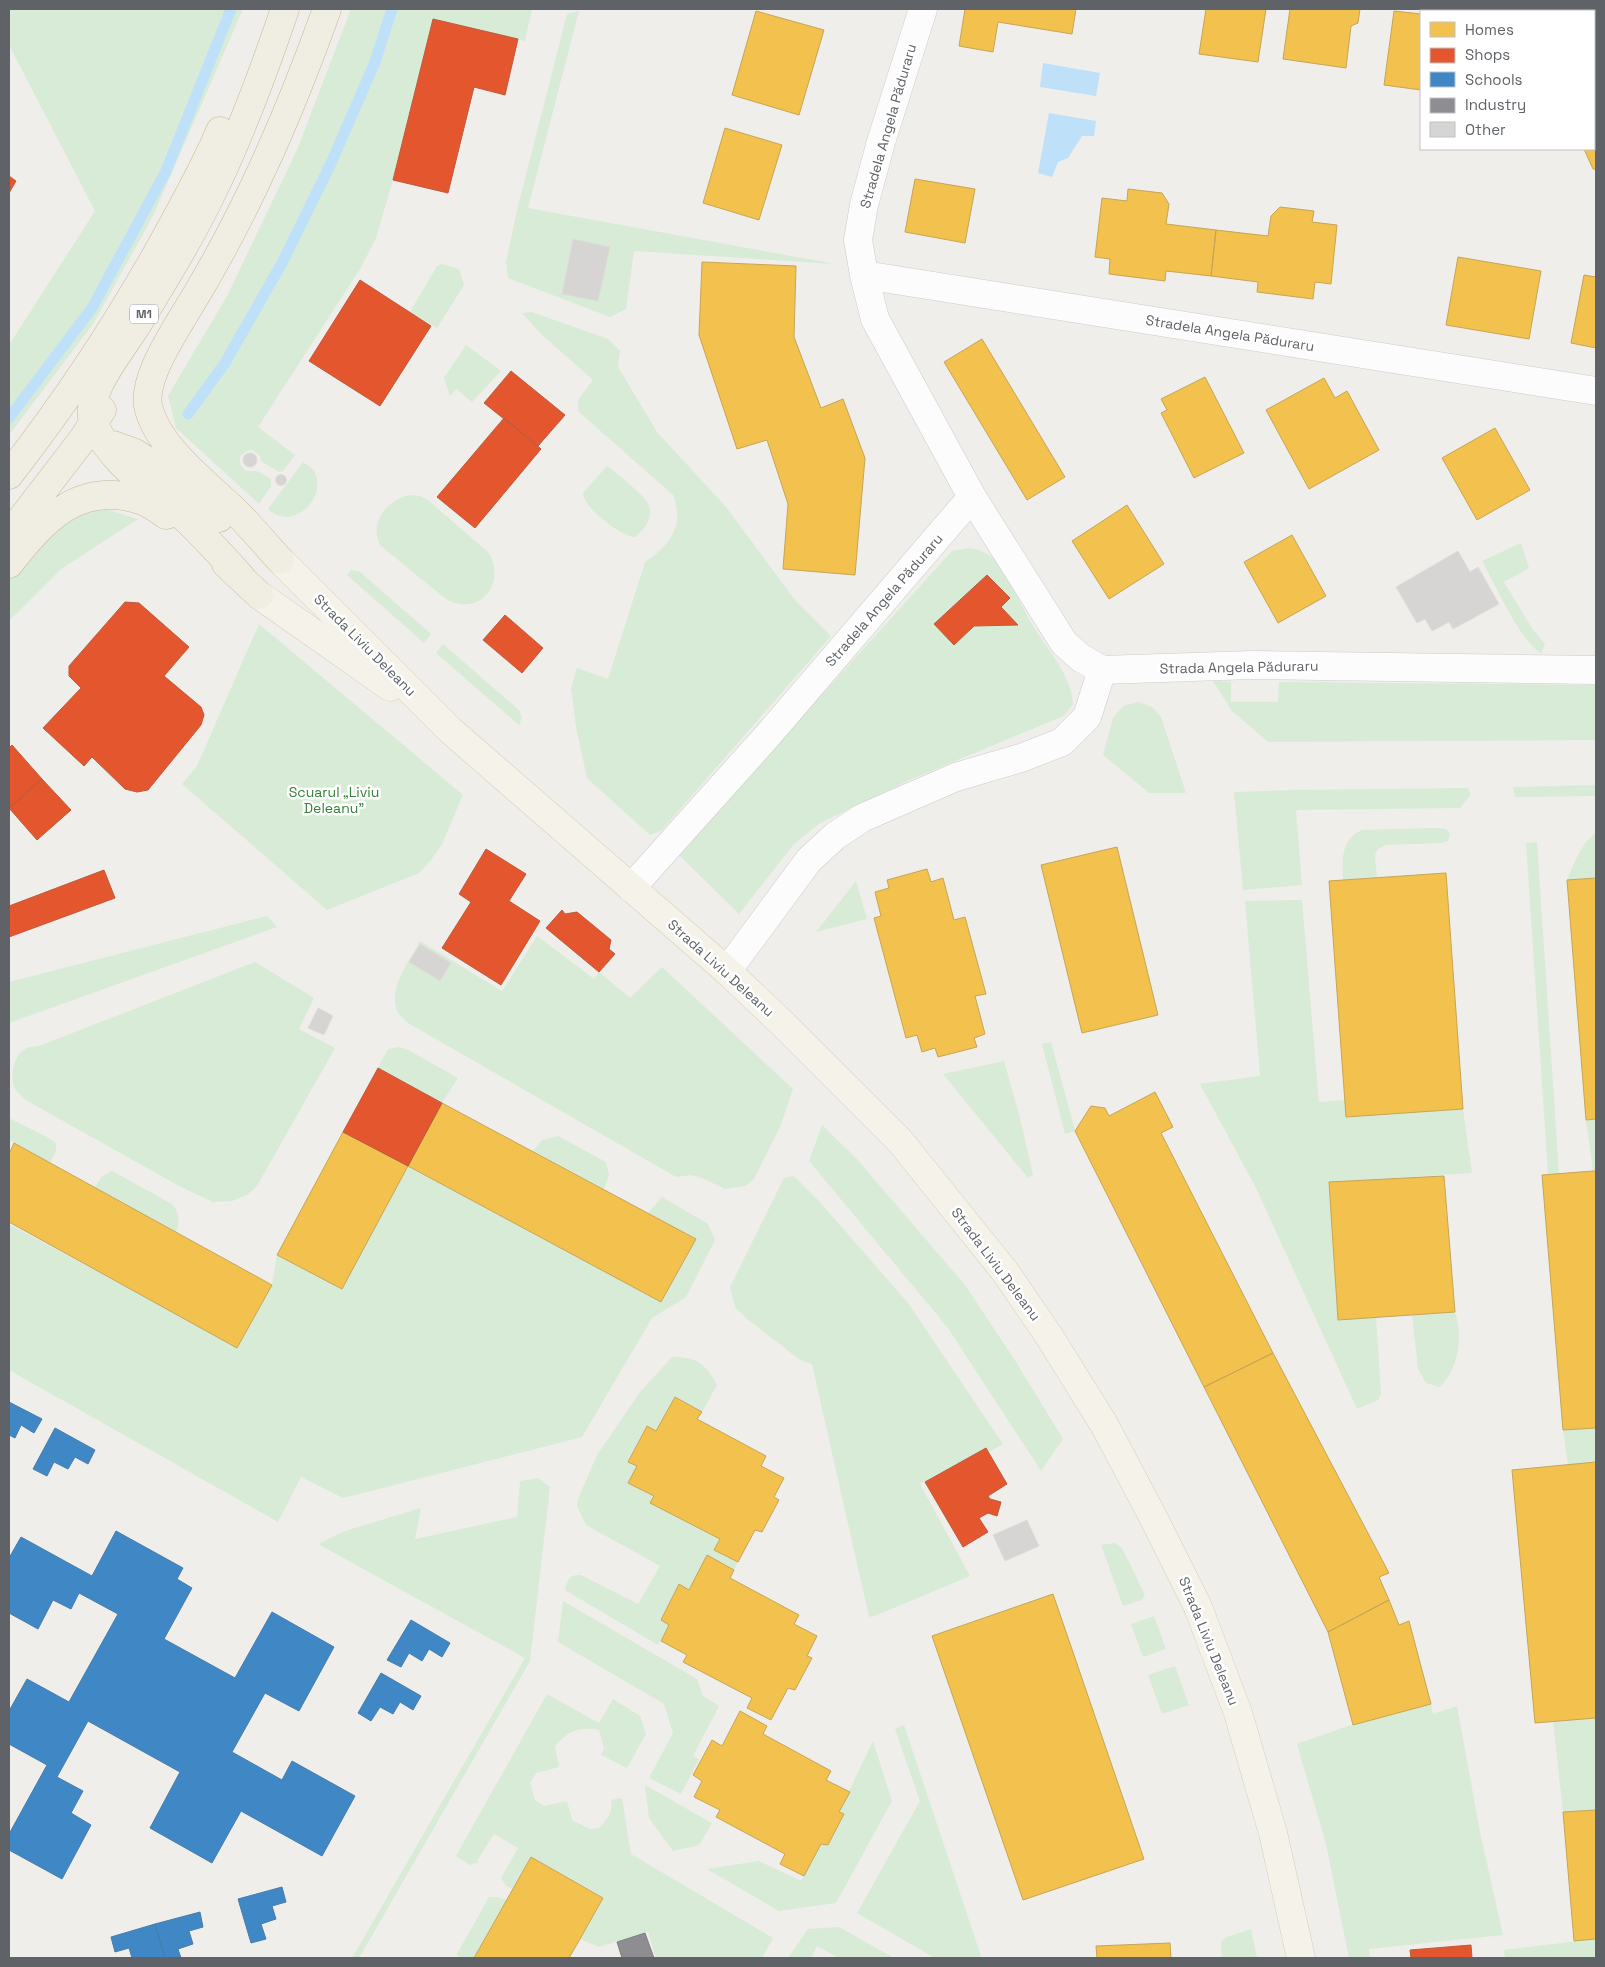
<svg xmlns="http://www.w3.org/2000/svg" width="1605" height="1967" font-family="'Space Grotesk',sans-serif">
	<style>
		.green { fill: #d8ebd6 }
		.water { fill: #bfe0f9 }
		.homes { fill: #f2c14e; stroke: #c6a556 }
		.shops { fill: #e4572e; stroke: #bc5b3f }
		.schools { fill: #3f88c5; stroke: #497da9 }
		.industry { fill: #8d8d92; stroke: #7f8085 }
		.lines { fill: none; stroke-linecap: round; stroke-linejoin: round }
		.stream { stroke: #bfe0f9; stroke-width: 11 }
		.building { fill: #d6d5d3; stroke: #deddd9 }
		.minor-casing { stroke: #cbcccc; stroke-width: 29 }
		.major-casing { stroke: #d7ceb8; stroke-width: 29 }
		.highway-casing { stroke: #c8b996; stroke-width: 29 }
		.minor { stroke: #fdfcfc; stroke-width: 28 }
		.major { stroke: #f4f2e9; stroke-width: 28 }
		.highway { stroke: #f0ede3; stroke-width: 28 }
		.labels { text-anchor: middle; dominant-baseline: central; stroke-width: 5; stroke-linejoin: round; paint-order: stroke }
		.shield { fill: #fff; stroke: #8f9295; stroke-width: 1 }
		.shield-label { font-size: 12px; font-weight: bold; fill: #5f6368 }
		.street-label { font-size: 14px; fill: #5f6368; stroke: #fff }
		.park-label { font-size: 14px; fill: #348238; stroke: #fff }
	</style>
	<rect width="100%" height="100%" fill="#efeeea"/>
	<!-- green -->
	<path class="green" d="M9,9H243L153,216L93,324L9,435V345L95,211L9,45Z
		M351,9H532L525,41L433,19L393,180L376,238L360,269L258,427L295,455L283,471L279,472L261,461L260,456L252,450L246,451L240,457V464L246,471H257L271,479V486L259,504L176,428L168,396L227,296L297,150Z
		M579,11L528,208L835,264L634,251L626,309L610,317L508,278L506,262L518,206L567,14Z
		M442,264L459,269L464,285L437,328L410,312L437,266Z
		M532,312L608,339L620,351L618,367L657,432L726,507L795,600L831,636L662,830L650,835L587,778L576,727L571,688L577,668L608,679L645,562C670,545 685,526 673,495L578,411V400L593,380L541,334L522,313Z
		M466,345L501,371L472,402L456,389L450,396L444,378Z
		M303,462C307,465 313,468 315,473C327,496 294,533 268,509Z
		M607,466C615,472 645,496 648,503C654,516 646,529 635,537C620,536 584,508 583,493Z
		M411,495L420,496L428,500L489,553C495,564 497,579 490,590C481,604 465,608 450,601C443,598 437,591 431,587C414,573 397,559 380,545C369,522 387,499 411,495Z
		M99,507L138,519L61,569L9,621V579L60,523Z
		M1521,543L1529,568L1504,582L1533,630L1545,644L1541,653C1520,641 1495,584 1482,561Z
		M970,548C980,550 990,553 996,562C1011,582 1021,605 1033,626C1048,651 1071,674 1073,704L1064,716L914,778L820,823L794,844L739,914L678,854L952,551Z
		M351,570L359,571L431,634L424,643L347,575Z
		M259,624L463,795L442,844L431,860L419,873L327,910L182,784L197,766Z
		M443,644L519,710L522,718L519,725L436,653Z
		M1213,681L1231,682V702H1278L1279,682L1596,685V740L1268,742L1232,711Z
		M1138,702L1152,707L1161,717L1186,793H1149L1103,755L1113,718L1123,706Z
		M1596,785V796L1515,797L1513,787Z
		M1468,788L1471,794L1460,808L1296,810L1302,885L1243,890L1234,792L1294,790Z
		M1435,828L1446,829L1450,834L1448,841L1441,843L1386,845L1378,849L1375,855L1377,878L1343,880C1342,860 1341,839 1362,830Z
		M1596,833V878L1567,880C1574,864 1581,843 1596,833Z
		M1537,842L1559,1174H1548L1526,843Z
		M856,881L867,919L816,932Z
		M1302,900L1319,1102L1345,1100L1346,1117L1463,1109L1472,1173L1330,1182L1339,1320L1376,1317L1381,1394L1378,1400L1357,1409L1256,1188L1200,1084L1260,1076L1245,901Z
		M267,916L277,927L9,1023V982Z
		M537,936L594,979L599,972L630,998L662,967L793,1089L780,1127L754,1179L745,1186L725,1189L702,1178L691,1175L676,1177L408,1023C404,1019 399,1015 397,1011C388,987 410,961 420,941L502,991Z
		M255,962L314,998L299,1029L335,1048L257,1186L247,1195L232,1201L213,1202L179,1186L24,1099C21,1095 16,1091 14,1087C10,1074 14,1054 27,1048C30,1046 36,1047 39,1046Z
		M1051,1042L1075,1131L1065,1134L1042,1044Z
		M398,1047L408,1050L458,1078L442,1103L378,1068L388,1049Z
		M1004,1061L1020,1118L1033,1175L1028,1178L943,1074Z
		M9,1118L45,1136L56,1143V1151L50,1163L9,1140Z
		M1596,1119V1171H1593L1586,1120Z
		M822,1125L856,1158L965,1285L1016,1362L1063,1439L1041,1471L948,1328L809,1161Z
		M558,1136L606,1162L609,1175L604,1189L533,1151L542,1140Z
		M408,1166L661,1302L696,1239L648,1213L662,1197L708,1224L715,1240L686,1297L652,1318L582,1437L343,1498L301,1477L278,1522L9,1370V1224L237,1347L272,1285L277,1255L342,1289Z
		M112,1171L172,1204C180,1213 180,1222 176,1232L95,1187L102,1176Z
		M794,1176L819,1201L908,1303L1003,1444L989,1452L986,1448L920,1484L970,1576L877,1615L869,1617L812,1364L800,1360L746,1318L735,1307L730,1287L784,1178Z
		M1455,1312C1463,1336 1459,1369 1440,1387L1426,1383L1418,1369L1412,1314Z
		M672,1357C696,1356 706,1364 717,1385L702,1412L675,1397L656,1431L646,1426L628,1461L637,1466L628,1483L654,1496L651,1503L720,1539L714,1550L738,1562L734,1570L707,1556L689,1590L679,1584L661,1620L669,1625L658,1645L565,1590C567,1580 570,1574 581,1575L638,1604L660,1566L586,1525L577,1506L578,1499L597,1455L640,1392Z
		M1596,1428V1462L1568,1465L1563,1430Z
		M538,1478L550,1487L530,1661L359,1958H352L525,1658L318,1544L345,1531L421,1508L415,1539L517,1517L520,1481Z
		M1115,1543L1122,1548L1145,1595L1142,1600L1123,1606L1101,1545Z
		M563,1601L697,1679L703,1696L719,1706L693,1756L699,1759L681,1794L649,1778L673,1733L664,1704L558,1642Z
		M1154,1616L1166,1649L1143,1657L1131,1624Z
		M1175,1666L1189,1705L1162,1714L1148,1675Z
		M547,1694L599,1723L613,1699L640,1716L646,1734L627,1768L601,1755L604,1748L599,1730C579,1726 568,1731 555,1746L559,1767L536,1773L530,1783L535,1800L544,1806L567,1801L572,1820L590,1829L599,1828C608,1818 613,1814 611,1800L622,1798L631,1854L773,1938L762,1958H656L648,1932L599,1947L580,1939L603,1897L531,1857L513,1889L506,1886L501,1878L518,1848L494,1834L477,1861L480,1862L470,1865L456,1856Z
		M1431,1704L1433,1714L1457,1706L1480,1832L1503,1935L1369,1949L1370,1958H1349L1326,1844L1297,1744L1348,1726Z
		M1596,1718V1810L1563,1812L1553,1722Z
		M904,1725L980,1953L981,1958H935L857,1913L920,1801L895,1729Z
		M873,1741L892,1801L836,1903L779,1911L707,1869L759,1861L801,1881L821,1844L828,1845L844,1814L839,1812Z
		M645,1785L712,1823L699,1845L673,1851L649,1818Z
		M489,1897H497L507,1900L474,1958H459L457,1954Z
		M839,1927L894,1958H839L817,1946L811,1958H788L808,1929Z
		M1251,1929L1257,1958H1222L1221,1942L1227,1937Z
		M1596,1939V1958H1505L1504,1950Z"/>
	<!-- water -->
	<path class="water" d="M1043,63L1100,73L1096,96L1040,87Z
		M1049,113L1096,121L1094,136H1082L1068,158L1058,162L1052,177L1038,173Z"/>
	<!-- homes -->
	<path class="homes" d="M965,9H1076L1072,34L998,22L993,52L959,46Z
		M1206,9H1266L1258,62L1199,54Z
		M1290,9H1360L1358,23L1351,26L1346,68L1283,59Z
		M756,11L824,30L799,115L732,95Z
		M1394,11L1421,14V90L1384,85Z
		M1594,58H1596V169H1593L1584,149H1594Z
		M725,128L782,145L759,220L703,203Z
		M915,179L975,189L965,243L905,232Z
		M1128,189L1162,193L1169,204L1166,224L1216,230L1211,276L1166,271L1165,281L1109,274L1110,259L1095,257L1102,198L1127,201Z
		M1280,207L1314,211L1312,222L1337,225L1331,284L1315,282L1313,299L1257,292L1258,282L1211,276L1216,230L1268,236L1271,216Z
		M1458,257L1541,271L1529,339L1446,325Z
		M702,262L796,266L794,337L821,408L843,399L865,458L855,575L783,569L788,504L767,440L737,449L699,335Z
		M1584,275L1596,277V348L1571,343Z
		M982,339L1065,477L1027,500L944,362Z
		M1205,377L1244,453L1194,478L1161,413L1167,410L1161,399Z
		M1324,378L1335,398L1347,391L1379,450L1309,489L1266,410Z
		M1495,428L1530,490L1477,520L1442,458Z
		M1127,505L1164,564L1109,599L1072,541Z
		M1292,535L1326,596L1278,623L1244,562Z
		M1117,847L1158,1015L1082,1033L1041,865Z
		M927,869L931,882L943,878L954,920L965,917L986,994L975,996L985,1034L974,1038L977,1047L938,1057L935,1048L922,1052L917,1035L906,1038L874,918L881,916L875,892L889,888L887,880Z
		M1446,873L1463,1109L1346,1117L1329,881Z
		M1596,878V1119L1586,1120L1567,880Z
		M1155,1092L1173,1127L1161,1133L1273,1353L1204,1387L1075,1131L1091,1106L1105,1108L1109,1116Z
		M442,1103L696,1239L661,1302L408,1166Z
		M343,1132L408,1166L342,1289L277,1255Z
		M14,1143L272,1285L237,1348L9,1222V1154Z
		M1593,1171H1596V1428L1563,1430L1542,1175Z
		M1444,1176L1455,1312L1338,1320L1329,1182Z
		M1273,1353L1389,1573L1379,1577L1389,1600L1328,1632L1204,1387Z
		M675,1397L702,1412L697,1419L766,1456L761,1466L784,1478L774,1497L779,1500L762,1532L755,1530L738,1562L714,1550L720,1539L650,1503L654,1496L628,1483L637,1466L628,1462L647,1426L656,1431Z
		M1596,1462V1718L1535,1723L1512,1470Z
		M707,1555L734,1570L730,1578L799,1615L794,1624L817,1636L807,1656L812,1658L795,1690L788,1688L771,1720L747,1708L752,1698L683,1662L687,1655L661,1641L669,1625L661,1620L679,1584L689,1590Z
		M1053,1594L1144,1859L1023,1900L932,1636Z
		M1389,1600L1399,1625L1409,1621L1431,1704L1353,1725L1328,1632Z
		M740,1711L767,1726L763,1734L831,1771L826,1780L850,1792L839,1812L844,1814L828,1845L821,1844L804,1876L780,1864L785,1854L716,1817L720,1810L694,1797L702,1781L693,1775L712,1740L722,1746Z
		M1596,1810V1939L1574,1941L1563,1812Z
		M531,1857L603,1898L580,1939L569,1958H474Z
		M1170,1943L1171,1958H1097L1096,1946Z"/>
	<!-- shops -->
	<path class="shops" d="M433,19L518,39L505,95L474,87L448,193L393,180Z
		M9,176L16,181L9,193Z
		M360,280L431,326L380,406L309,361Z
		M511,371L565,415L538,446L484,403Z
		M504,418L541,449L475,528L437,497Z
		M987,575L1010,598L1001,607L1018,625L974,626L954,645L934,624Z
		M125,602L139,603L189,647L164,676L201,707L204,715L201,725L148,790L137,792L125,789L92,757L84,766L43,728L81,688L69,676V666Z
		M505,615L543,648L522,673L483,640Z
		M12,745L42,779L9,808V748Z
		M42,779L71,810L37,840L9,808Z
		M486,849L526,874L509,901L540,921L501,985L442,948L471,902L459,894Z
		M104,870L115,898L9,937V906Z
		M562,910L565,914L577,912L611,940L609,949L615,954L599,972L546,928Z
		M378,1068L442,1103L408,1166L343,1132Z
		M986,1448L1007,1484L988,1496L990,1499L1001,1502L997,1516L988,1513L979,1518L988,1532L963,1547L925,1482Z
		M1471,1945L1472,1958H1411L1410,1950Z"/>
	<!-- schools -->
	<path class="schools" d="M9,1402L42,1419L34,1433L21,1425L15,1438L9,1435Z
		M55,1428L95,1450L88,1464L75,1457L68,1469L54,1462L47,1476L33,1469Z
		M116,1531L183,1568L177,1579L192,1588L164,1639L235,1678L272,1612L334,1647L299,1711L265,1693L232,1752L282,1780L292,1761L355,1796L322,1856L241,1811L212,1863L150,1828L180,1772L88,1721L57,1777L83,1791L71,1813L91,1825L62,1879L9,1850V1834L47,1765L9,1744V1711L27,1679L69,1702L118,1614L79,1593L71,1609L53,1600L38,1629L9,1613V1558L21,1537L92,1576Z
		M411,1620L450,1643L442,1657L429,1649L422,1661L409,1653L401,1667L387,1660Z
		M381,1673L421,1696L413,1710L400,1702L393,1714L380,1707L371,1721L358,1713Z
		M282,1887L286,1902L272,1906L276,1919L261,1924L266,1939L251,1943L238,1899Z
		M200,1912L203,1927L189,1931L193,1944L178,1949L181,1958H165L155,1924Z
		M155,1924L165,1958H132L129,1948L115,1952L111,1937Z"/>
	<!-- industry -->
	<path class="industry" d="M645,1933L654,1958H622L617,1942Z"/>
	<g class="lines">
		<!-- stream -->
		<path class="stream" d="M188,414L225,363L282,263L332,161L375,62L392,9
			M9,418L92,308L166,171L231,9"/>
	</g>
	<!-- building -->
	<path class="building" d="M573,239L610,247L598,301L562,294Z
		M243 460a7 7 0 1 1 14 0a7 7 0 1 1-14 0Z
		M275.5 480a5.5 5.5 0 1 1 11 0a5.5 5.5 0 1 1-11 0Z
		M1458,551L1470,572L1478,567L1499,604L1453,629L1449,622L1432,631L1425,619L1417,623L1396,587Z
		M420,944L451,963L440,981L409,962Z
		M318,1008L333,1016L324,1035L308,1028Z
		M1027,1520L1039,1546L1005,1561L993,1535Z"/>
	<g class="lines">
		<defs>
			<path id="minor" d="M864,275L1596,391
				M972,497L1064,643L1081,658L1102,670L1252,665L1596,670
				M631,888L769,734L972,497L875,319L864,275L858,240L864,205L881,142L923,9
				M727,971L809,860L835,836L862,818L956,777L1021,758L1062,742L1087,717L1102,670"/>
			<path id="major" d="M280,560L450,730L727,971L783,1024L900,1141L1006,1273L1049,1336L1105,1426L1153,1517L1198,1607L1238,1713L1273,1833L1301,1958
				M259,595L390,687"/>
			<path id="highway" d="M113,445L135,453L155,466L219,518
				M9,475C69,398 123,316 170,230C187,198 206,165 220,131
				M9,535L82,440L102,410
				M280,560C266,545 253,529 239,515C209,485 161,451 149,410C141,384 168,342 181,320C243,221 288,118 327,9
				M9,564C44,519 81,479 143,501C151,504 159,510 166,515
				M226,564L259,595
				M241,577C223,557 205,537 186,519C155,490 112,465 94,424C81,395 126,345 140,320C165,279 190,238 211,195C240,136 264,71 285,9"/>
		</defs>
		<!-- minor casing -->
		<use href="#minor" class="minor-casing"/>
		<!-- major casing -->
		<use href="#major" class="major-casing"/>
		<!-- highway casing -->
		<use href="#highway" class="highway-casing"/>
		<!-- minor -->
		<use href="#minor" class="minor"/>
		<!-- major -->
		<use href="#major" class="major"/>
		<!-- highway -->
		<use href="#highway" class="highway"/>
	</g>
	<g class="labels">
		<!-- shield labels -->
		<rect class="shield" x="130" y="304.5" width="28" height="19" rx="4"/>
		<g class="shield-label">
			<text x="144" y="314">M1</text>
		</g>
		<!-- street labels -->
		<g class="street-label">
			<text transform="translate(888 126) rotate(-74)">Stradela Angela Păduraru</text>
			<text transform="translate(1230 333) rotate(9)">Stradela Angela Păduraru</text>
			<text transform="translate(884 600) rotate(-49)">Stradela Angela Păduraru</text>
			<text transform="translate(365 645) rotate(45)">Strada Liviu Deleanu</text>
			<text transform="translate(1239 667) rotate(-1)">Strada Angela Păduraru</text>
			<text transform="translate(721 968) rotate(42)">Strada Liviu Deleanu</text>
			<text transform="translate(996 1264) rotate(53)">Strada Liviu Deleanu</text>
			<text transform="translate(1209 1641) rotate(68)">Strada Liviu Deleanu</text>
		</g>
		<!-- park labels -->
		<g class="park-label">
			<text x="334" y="792">Scuarul „Liviu<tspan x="334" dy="16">Deleanu”</tspan></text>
		</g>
	</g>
	<!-- border -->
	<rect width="1605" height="1967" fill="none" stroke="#5f6368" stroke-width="20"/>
	<!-- legend -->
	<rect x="1420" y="10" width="175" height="140" fill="#ffffff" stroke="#bfc1c3"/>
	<rect x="1430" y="22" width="25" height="15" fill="#f2c14e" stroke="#bfc1c3"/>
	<text x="1465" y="35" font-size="15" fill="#5f6368">Homes</text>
	<rect x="1430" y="48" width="25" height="15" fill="#e4572e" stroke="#bfc1c3"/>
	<text x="1465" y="60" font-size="15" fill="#5f6368">Shops</text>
	<rect x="1430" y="72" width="25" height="15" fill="#3f88c5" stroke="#bfc1c3"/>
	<text x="1465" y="85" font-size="15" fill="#5f6368">Schools</text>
	<rect x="1430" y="98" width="25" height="15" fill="#8d8d92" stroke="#bfc1c3"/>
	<text x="1465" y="110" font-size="15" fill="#5f6368">Industry</text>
	<rect x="1430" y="122" width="25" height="15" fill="#d6d5d3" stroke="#bfc1c3"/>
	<text x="1465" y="135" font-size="15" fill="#5f6368">Other</text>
</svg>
